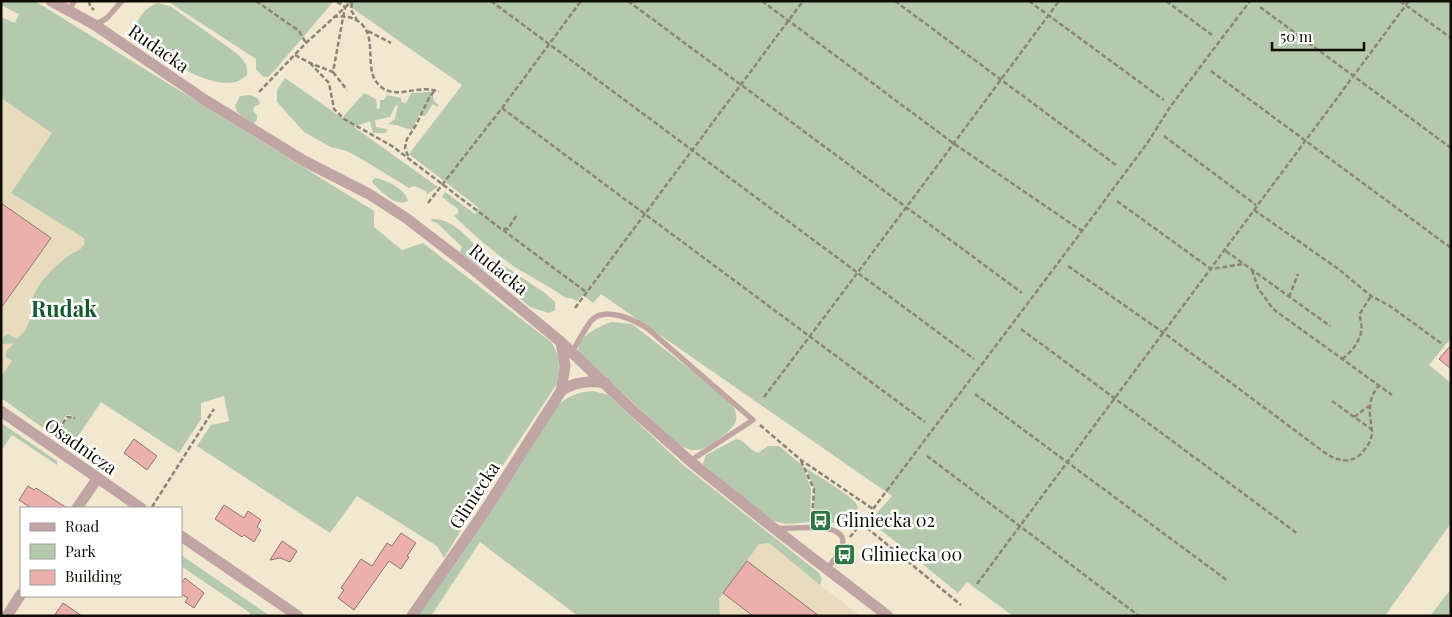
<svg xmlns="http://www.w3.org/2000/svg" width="1452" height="617" font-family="'Playfair Display',serif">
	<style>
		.built { fill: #e9dcbd }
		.green { fill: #b4c9ae }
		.building { fill: #ebb0ac; stroke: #8e7472 }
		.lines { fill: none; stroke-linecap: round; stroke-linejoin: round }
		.path { stroke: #8c8575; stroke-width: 2.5; stroke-dasharray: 5 2.5; stroke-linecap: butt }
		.lane { stroke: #c0a5a4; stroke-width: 5.5 }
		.street { stroke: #c0a5a4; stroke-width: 11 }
		.labels { text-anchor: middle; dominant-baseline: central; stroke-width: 5; stroke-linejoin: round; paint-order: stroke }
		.street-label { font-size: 18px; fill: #110d06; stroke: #fff }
		.poi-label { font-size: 18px; fill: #110d06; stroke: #fff; text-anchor: start }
		.district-label { font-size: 22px; font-weight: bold; fill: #145a2e; stroke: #fff }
	</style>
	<rect width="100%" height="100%" fill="#f2e8d0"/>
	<!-- built -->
	<path class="built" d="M1,47L82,88L98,247L1,385Z
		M769,543L820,585L861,616H720L719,599L723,593L759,544Z"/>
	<!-- green -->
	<path class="green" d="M1,1H35L374,211V227L402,250L423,243L551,342C561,357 560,368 556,385L474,509L444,558L437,546L357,496L330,533L197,446L211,425L229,421L224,396L201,403V419L179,453L101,402L71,447L55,436L68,418H71V415H66L53,435L1,398V376L12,361L5,356L7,350L11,347L14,343L3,344L2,341L4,336L8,334L17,339L25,331L35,308L32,300C37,283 53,268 67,257C76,250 78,254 85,243L84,238L11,193L52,133L1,98V17L15,23L19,14L1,5Z
		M167,1H334L274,71L268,77H263L256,69V59Z
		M342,1H1451V338L1429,365L1451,383V523L1385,616H1013L967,582L958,593L870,521L892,496L601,294L593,303L583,295L577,301L571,298H566C549,286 531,277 513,266C492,251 473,234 454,216L458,213V209L442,197L445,192L475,214L479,208L409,154L462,85Z
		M158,3L170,6L235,52C242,58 249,65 247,75C222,101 163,56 139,42C130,27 142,8 158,3Z
		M285,78L342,118L364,93L376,99L377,109L380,108V100H384L387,95L401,98V102L406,103L411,93L432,92L434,101L439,105L437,107L433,104L425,116L419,115L412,130L396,125L388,124L395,119L398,105L395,106L390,117L375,120L376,127L387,129L386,133H373L370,121L354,127L438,187L427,194L426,191L414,186L409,188L358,157L347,151L331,147L304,132L277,102V90Z
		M250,95C256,97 259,98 260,104L254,107L253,111L257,115V120L254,123H252L237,112L235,106L240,96Z
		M375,178C386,180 406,189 408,201C396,207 381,192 373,183L372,181Z
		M432,219C455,218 468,241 485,253L482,259L487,263L491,257L545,293L555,302V310L549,313L530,307L508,288L460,252L462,247L437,223L431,221Z
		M612,322L632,324L727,398C745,420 735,427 716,441C709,445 702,451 694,450C689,450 684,447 679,445L578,352C578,348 579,343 582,339C586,334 605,323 612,322Z
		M593,391L608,395L682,464L819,573L822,579L820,585L769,543L759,544L719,599L720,616H578L480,542L431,616H415L555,407C567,397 577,392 593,391Z
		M1,423L57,461V465L12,435L1,451Z
		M736,439C745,440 749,450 758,453L768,446H779L803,466L811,489L810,522L786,524L770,520L703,464L706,455Z
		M806,468C819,477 841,489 853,500C861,507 860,518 850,523H813L814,488Z
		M181,555L270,616H249L250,613L181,566Z
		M1451,589V616H1430Z"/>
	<!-- building -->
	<path class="building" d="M1,203L51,238L1,308Z
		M1451,345V369L1439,359Z
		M134,439L157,456L147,470L124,453Z
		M28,486L34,490L36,488L67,508H31L19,500Z
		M224,505L244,518L248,511L261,520L257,527L261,530L254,542L244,535L242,537L215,519Z
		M401,533L416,543L407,556L409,557L401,569L389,561L354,610L338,598L344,590L341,588L361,559L372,566L387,543L392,546Z
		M282,541L297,551L290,562L280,558L270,560Z
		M747,561L819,616H753L723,593Z
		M185,578L204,593L194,608L185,602L188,598L181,594V584Z
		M63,603L82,616H54Z"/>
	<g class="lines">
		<!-- path -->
		<path class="path" d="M89,1L90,6L94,10
			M256,1L299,31L306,43
			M491,1L974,359
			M628,1L1022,293
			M762,1L953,143L1082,231
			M895,1L1116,165
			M1029,1L1164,100
			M1166,1L1212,35
			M1400,1L1451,38
			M352,3L351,10L357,20
			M1260,7L1451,148
			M333,17C341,16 349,16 356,20C381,33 361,70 380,86C396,101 419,83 439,92
			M368,31L391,43
			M295,55L310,63L333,72L345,7L336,1
			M310,63L329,83L334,109L344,119L392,146L500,228L508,229L516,216
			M1211,71L1451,248
			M333,72L347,90
			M259,92L306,43L352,1
			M502,108L925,422
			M1164,136L1256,205
			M408,156L405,148L407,139L416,125L429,98L435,90
			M1117,201L1211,269L1243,264
			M428,203L502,108L581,1
			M1254,210L1337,268L1371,296L1390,306L1442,344
			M503,230L586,292
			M1226,251L1330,326
			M1068,266L1164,333L1328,455C1343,463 1355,463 1365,449C1369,444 1371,440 1372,434C1372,425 1369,416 1370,407C1370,399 1374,392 1379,385
			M1252,270L1258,288L1273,309L1392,395
			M1289,297L1298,274
			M575,308L803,1
			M1021,329L1298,534
			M1342,359C1357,348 1366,332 1359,315L1371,296
			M975,394L1228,581
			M764,397C863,266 961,134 1059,1
			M1332,401L1371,429
			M1354,417L1369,406
			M760,425L801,460L873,509L850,537
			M54,436L67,417L75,418
			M927,456L1139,616
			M801,461L814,489L812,518
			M152,507L214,409
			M873,509L1082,231L1148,142L1170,107L1250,1
			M861,523L961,605
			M977,584L1409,1"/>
		<!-- lane -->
		<path class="lane" d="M69,11L74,1
			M95,25L107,18L122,1
			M572,352C578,342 584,330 591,321C604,305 634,320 647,328L753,420L690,461
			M778,528C790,530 850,519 842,546C840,554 832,562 827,569"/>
		<!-- street -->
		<path class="street" d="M51,1L95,25L205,100L306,162L369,194L406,218L474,270L561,342L628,406L690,461L771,526L888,616
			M561,391C574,382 589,380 605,383
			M1,411L141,508
			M77,508L97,479
			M181,536L298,616
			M7,616L21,594
			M412,616L484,512L561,391L565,366L561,342"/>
	</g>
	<!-- icons -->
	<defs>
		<symbol id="bus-square" viewBox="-11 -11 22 22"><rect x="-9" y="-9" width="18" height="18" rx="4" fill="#2d7745" stroke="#fff"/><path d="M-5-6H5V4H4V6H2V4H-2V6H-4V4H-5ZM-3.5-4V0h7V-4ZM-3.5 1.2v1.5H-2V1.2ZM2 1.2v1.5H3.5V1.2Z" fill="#fff"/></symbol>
	</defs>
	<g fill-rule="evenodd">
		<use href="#bus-square" x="808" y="508" width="25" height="25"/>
		<use href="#bus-square" x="832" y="542" width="25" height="25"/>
	</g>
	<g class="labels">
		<!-- street labels -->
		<g class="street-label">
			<text transform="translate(159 48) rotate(35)">Rudacka</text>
			<text transform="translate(499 269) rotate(39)">Rudacka</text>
			<text transform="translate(81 446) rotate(35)">Osadnicza</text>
			<text transform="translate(474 495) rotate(-57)">Gliniecka</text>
		</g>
		<!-- poi labels -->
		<g class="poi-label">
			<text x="836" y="520">Gliniecka 02</text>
			<text x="861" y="554">Gliniecka 00</text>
		</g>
		<!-- district labels -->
		<g class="district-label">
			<text x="64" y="308">Rudak</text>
		</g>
	</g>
	<!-- border -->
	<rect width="1452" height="617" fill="none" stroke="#110d06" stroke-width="5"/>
	<!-- legend -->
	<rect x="20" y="507" width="162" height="90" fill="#ffffff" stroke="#a09e9b"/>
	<rect x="30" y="523" width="25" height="8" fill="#c0a5a4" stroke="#a09e9b"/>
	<text x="65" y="532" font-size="15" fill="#110d06">Road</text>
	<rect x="30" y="544" width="25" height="15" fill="#b4c9ae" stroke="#a09e9b"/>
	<text x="65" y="557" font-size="15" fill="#110d06">Park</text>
	<rect x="30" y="570" width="25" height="15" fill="#ebb0ac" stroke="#a09e9b"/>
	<text x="65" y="582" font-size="15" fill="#110d06">Building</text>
	<!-- scale -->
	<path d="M1272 42v8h92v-8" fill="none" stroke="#110d06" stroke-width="2.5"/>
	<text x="1280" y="42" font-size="15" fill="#110d06" stroke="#ffffff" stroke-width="4" paint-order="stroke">50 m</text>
</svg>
